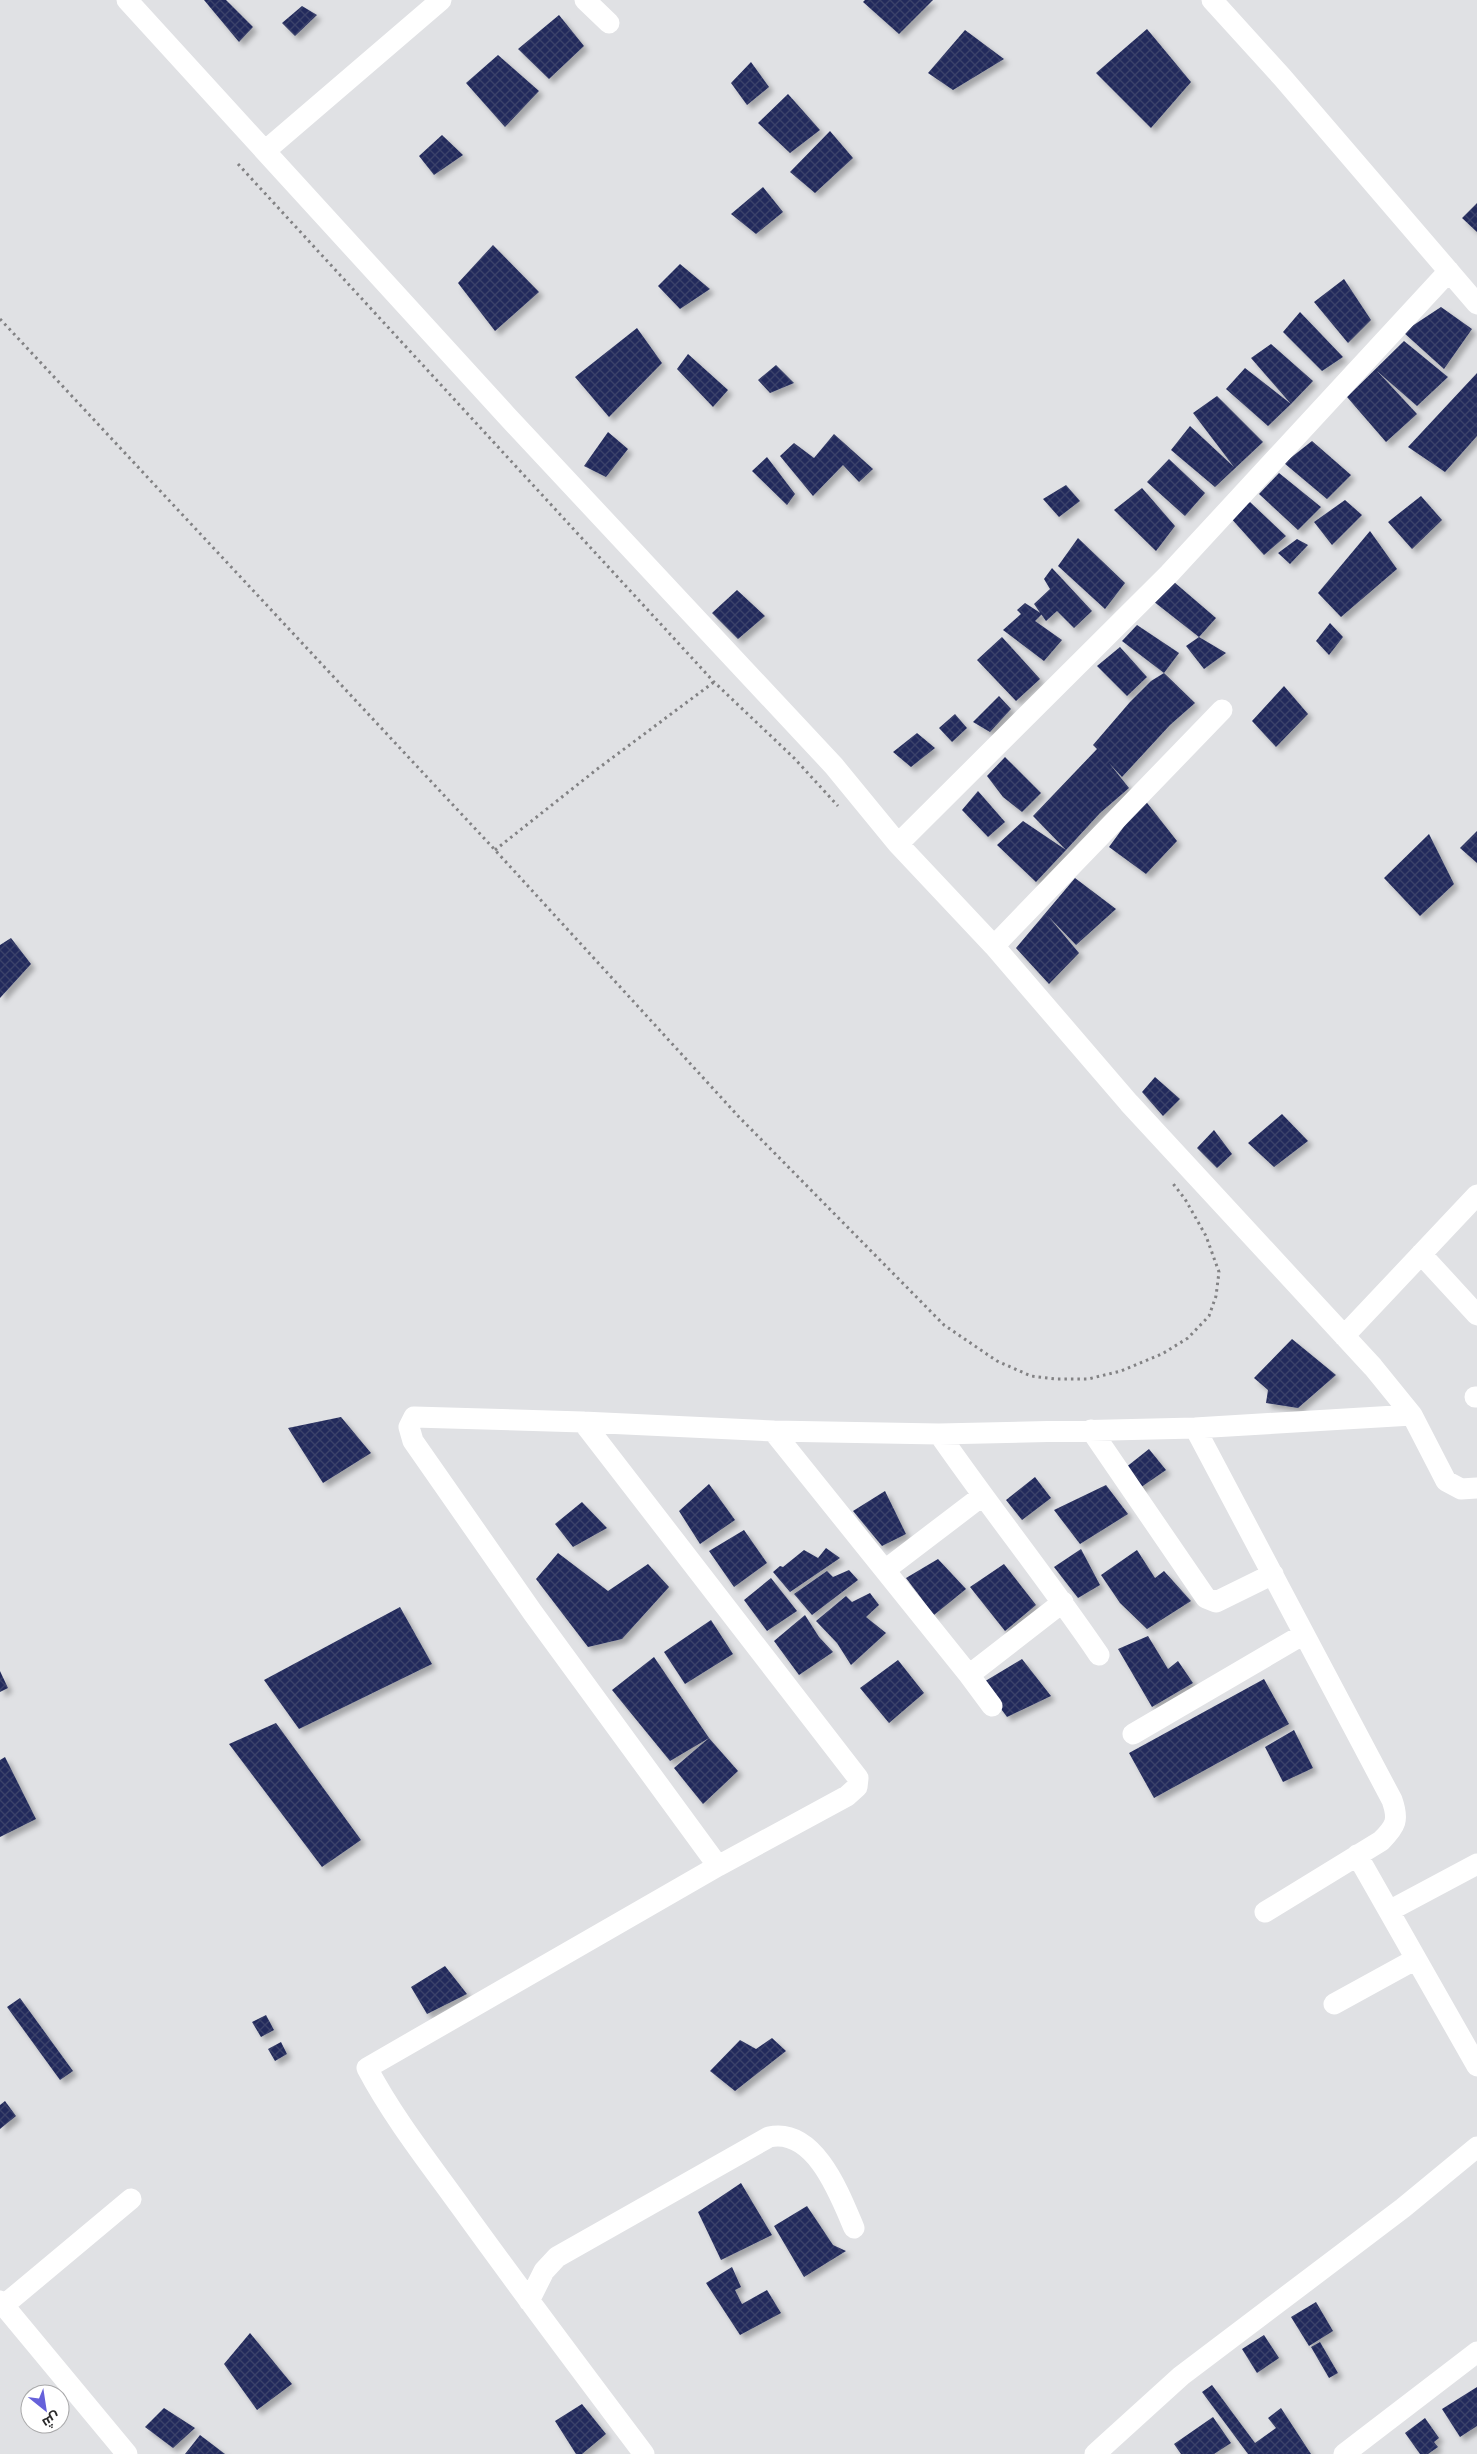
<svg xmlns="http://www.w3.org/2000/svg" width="1477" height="2454" font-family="Manrope,Cairo,sans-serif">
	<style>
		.building { fill: url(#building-cross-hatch); filter: url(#shadow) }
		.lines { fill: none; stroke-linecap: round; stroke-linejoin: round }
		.path { stroke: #828284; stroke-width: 3; stroke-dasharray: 2.5 4; stroke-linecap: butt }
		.minor { stroke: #fff; stroke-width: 21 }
	</style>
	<defs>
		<pattern id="building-cross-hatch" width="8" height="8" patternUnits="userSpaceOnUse" patternTransform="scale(1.25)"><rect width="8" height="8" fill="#242c5c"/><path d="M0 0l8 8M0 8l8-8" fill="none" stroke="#3b426b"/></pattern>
		<filter id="shadow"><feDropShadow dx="4.5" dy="4.5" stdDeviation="2.5" flood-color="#0004"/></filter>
	</defs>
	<rect width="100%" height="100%" fill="#e0e1e4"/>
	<!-- building -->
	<path class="building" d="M204,0H226L253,27L239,42Z
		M865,0H933L899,34L863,2Z
		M302,6L317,15L295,36L282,23Z
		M559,15L584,46L549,79L518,49Z
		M1147,29L1191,82L1151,128L1096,73Z
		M965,30L1004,59L953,90L928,73Z
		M498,55L539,91L505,127L466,83Z
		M751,62L769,87L747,105L731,83Z
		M788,94L820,130L790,153L758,123Z
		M830,131L853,158L815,193L790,172Z
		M442,135L463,155L434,175L419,156Z
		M763,187L783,212L756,234L731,214Z
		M1477,203V232L1462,218Z
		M493,245L539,292L495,331L458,283Z
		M680,264L710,289L680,309L658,286Z
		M1344,279L1371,320L1348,343L1314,302Z
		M1441,307L1472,329L1444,369L1403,332Z
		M1300,312L1343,357L1322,371L1283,332Z
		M637,328L662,363L609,417L575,377Z
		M1404,341L1448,377L1417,406L1377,371L1417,414L1386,442L1347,397Z
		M1271,344L1313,381L1291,404L1251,358Z
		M688,354L728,390L713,407L677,369Z
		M776,365L794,383L770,393L758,380Z
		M1245,368L1291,404L1268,426L1226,389Z
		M1477,373V436L1445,472L1408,447Z
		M1217,396L1263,442L1215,487L1171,450L1190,426L1234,467L1193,413Z
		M608,432L628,449L606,477L584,466Z
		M834,434L873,469L859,482L843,465L813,496L780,456L794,443L814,458Z
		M1312,441L1351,475L1327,499L1284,463Z
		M767,457L795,494L787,505L752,471Z
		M1169,459L1205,493L1185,516L1147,482Z
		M1279,473L1321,507L1298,530L1259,494Z
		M1066,485L1080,501L1059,517L1043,499Z
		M1142,488L1175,526L1156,551L1114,510Z
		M1421,496L1442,520L1412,549L1388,522Z
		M1345,500L1362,515L1332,545L1314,522Z
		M1250,502L1286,536L1264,555L1229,516Z
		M1370,531L1397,569L1341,617L1318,593Z
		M1078,538L1125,583L1105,609L1058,566Z
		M1297,539L1308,545L1290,564L1278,553Z
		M1052,568L1092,611L1074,628L1057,611L1046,621L1034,604L1050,589L1044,579Z
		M1174,582L1216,618L1199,637L1226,653L1204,669L1186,646L1199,637L1153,601Z
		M737,590L765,616L738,639L712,613Z
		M1025,603L1042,614L1035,621L1062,640L1044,661L1003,630L1021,614L1017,610Z
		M1330,623L1343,637L1329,655L1316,641Z
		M1137,625L1179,653L1164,673L1122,641Z
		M1002,637L1040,679L1016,701L977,660Z
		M1120,647L1147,677L1127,696L1097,666Z
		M1164,673L1195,703L1170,725L1122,777L1109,763L1129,788L1100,813L1066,850L1033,816L1097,749L1093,745L1130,702L1151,681Z
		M1284,686L1308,714L1276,747L1252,721Z
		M999,696L1011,709L990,732L973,722Z
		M955,714L967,728L952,742L939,728Z
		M917,733L935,748L911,767L893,752Z
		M1005,757L1041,793L1022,812L1003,797L987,776Z
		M978,791L1005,822L988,837L962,810Z
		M1144,799L1177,841L1146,874L1109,847Z
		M1023,821L1066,850L1036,882L997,845Z
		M1477,831V863L1460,848Z
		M1429,834L1454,884L1420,916L1384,878Z
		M1075,878L1116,909L1076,945L1048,916L1079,953L1049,984L1016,948Z
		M11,938L31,964L0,998V945Z
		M1155,1077L1180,1099L1163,1116L1142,1092Z
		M1282,1114L1308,1141L1274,1167L1248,1143Z
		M1214,1130L1232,1154L1217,1168L1197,1148Z
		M1292,1339L1336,1375L1298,1408L1266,1403L1268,1390L1254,1378Z
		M341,1417L371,1453L323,1483L288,1428Z
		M1149,1449L1166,1470L1137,1490L1125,1468Z
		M1035,1477L1051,1498L1022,1520L1006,1500Z
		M709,1484L735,1520L700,1544L679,1511Z
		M1106,1485L1128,1514L1080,1544L1054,1510Z
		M885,1491L906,1534L882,1546L853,1511Z
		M582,1502L607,1528L573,1547L555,1524Z
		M744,1530L767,1563L734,1587L709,1551Z
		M826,1548L840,1558L790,1592L773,1572L780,1566L783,1567L804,1550L818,1558Z
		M1081,1549L1100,1585L1078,1598L1054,1567Z
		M1137,1550L1155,1578L1164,1571L1191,1601L1147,1629L1120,1603L1101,1575Z
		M558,1553L608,1591L648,1564L669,1587L622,1639L588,1647L536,1579Z
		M938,1559L966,1589L934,1615L906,1578Z
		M1004,1564L1036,1605L1005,1631L970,1587Z
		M849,1570L858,1580L812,1615L794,1594L827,1571L833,1577Z
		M771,1578L797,1611L767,1631L744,1600Z
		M870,1593L879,1605L866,1617L886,1633L851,1665L837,1643L816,1621L846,1596L852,1602Z
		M400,1607L432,1664L299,1729L264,1680Z
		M805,1615L819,1637L833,1652L799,1675L774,1641Z
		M711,1620L733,1654L685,1684L664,1652Z
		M1148,1636L1168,1669L1178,1661L1193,1683L1152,1707L1118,1649Z
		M654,1657L709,1738L670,1761L612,1690Z
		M1022,1659L1051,1696L1007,1717L982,1683Z
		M898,1660L924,1693L889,1723L860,1688Z
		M0,1671L8,1688L0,1692Z
		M1264,1679L1289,1724L1154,1798L1129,1753Z
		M276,1723L361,1840L322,1867L229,1744Z
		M1294,1730L1313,1768L1283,1782L1265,1747Z
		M709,1738L738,1771L703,1804L674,1768Z
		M5,1757L36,1819L0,1837V1760Z
		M445,1966L467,1994L427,2014L411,1987Z
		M20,1998L73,2071L60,2080L7,2007Z
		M266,2015L274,2030L261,2037L252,2022Z
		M772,2038L786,2051L735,2091L710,2071L740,2040L756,2049Z
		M281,2042L287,2054L275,2061L268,2049Z
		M5,2101L16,2116L0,2129V2105Z
		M741,2183L772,2235L721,2260L698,2212Z
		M807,2206L833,2245L846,2251L804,2277L774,2226Z
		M732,2267L741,2287L735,2290L742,2304L767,2290L781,2313L740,2335L706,2283Z
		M1316,2302L1333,2331L1309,2346L1291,2317Z
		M250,2333L292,2384L257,2410L224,2364Z
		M1264,2335L1279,2358L1257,2373L1242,2349Z
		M1320,2342L1338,2373L1329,2378L1311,2347Z
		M1212,2385L1255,2443L1276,2428L1268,2418L1281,2408L1311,2454H1248L1202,2392Z
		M1477,2387V2426L1460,2437L1442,2409Z
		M582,2404L606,2434L582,2454H576L555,2421Z
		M164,2408L195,2428L173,2448L145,2427Z
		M1213,2417L1231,2443L1214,2454H1181L1174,2444Z
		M1425,2418L1439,2438L1434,2442L1438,2447L1428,2454H1420L1405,2433Z
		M200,2435L225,2454H185Z"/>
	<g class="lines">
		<!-- path -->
		<path class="path" d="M238,164L714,682L794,758L838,806
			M0,319L495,850L739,1117L944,1325L997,1361L1031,1376L1056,1379H1088L1121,1371L1162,1354L1188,1338L1209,1316L1216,1296L1219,1272L1206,1236L1185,1199L1171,1181
			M495,850L596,770L714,682"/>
		<!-- minor -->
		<path class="minor" d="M127,0L506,415L834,766L898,844L994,946L1129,1103L1373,1367L1412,1415L1446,1481L1461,1489L1477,1488
			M585,0L609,23
			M1212,0L1282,77L1477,304
			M265,151L441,0
			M898,844L1169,574L1449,271
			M994,946L1222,710
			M1421,1254L1477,1315
			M1344,1336L1477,1195
			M1475,1397H1477
			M583,1422L858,1778L857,1787L847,1796L718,1866L367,2068C394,2119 430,2164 463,2210C522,2292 583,2373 644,2454
			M1195,1428L1392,1800C1399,1820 1396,1826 1381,1841L1265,1912
			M1091,1430L1206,1598L1216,1602L1273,1574
			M773,1431L969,1675L992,1706
			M939,1434C991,1509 1048,1580 1099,1655
			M885,1570L982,1496
			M969,1675L1063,1602
			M1133,1734L1304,1634
			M1357,1855L1477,2066
			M718,1866L533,1613L413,1441L409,1427L414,1417L583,1422L773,1431L939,1434L1195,1428L1412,1415
			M1389,1911L1477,1864
			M1334,2004L1416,1959
			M0,2301L127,2454
			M529,2301L544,2271L557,2257L769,2137C815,2127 840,2195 854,2228
			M3,2306L131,2199
			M1095,2454L1181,2376L1403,2208L1477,2147
			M1344,2454L1477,2352"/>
	</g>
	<!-- north arrow -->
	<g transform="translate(45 2409) rotate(150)"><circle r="24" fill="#ffffff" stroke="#a9a9aa"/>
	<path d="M0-4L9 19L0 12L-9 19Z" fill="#6661da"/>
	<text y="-8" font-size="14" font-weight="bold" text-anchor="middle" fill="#29292a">ش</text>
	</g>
</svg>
